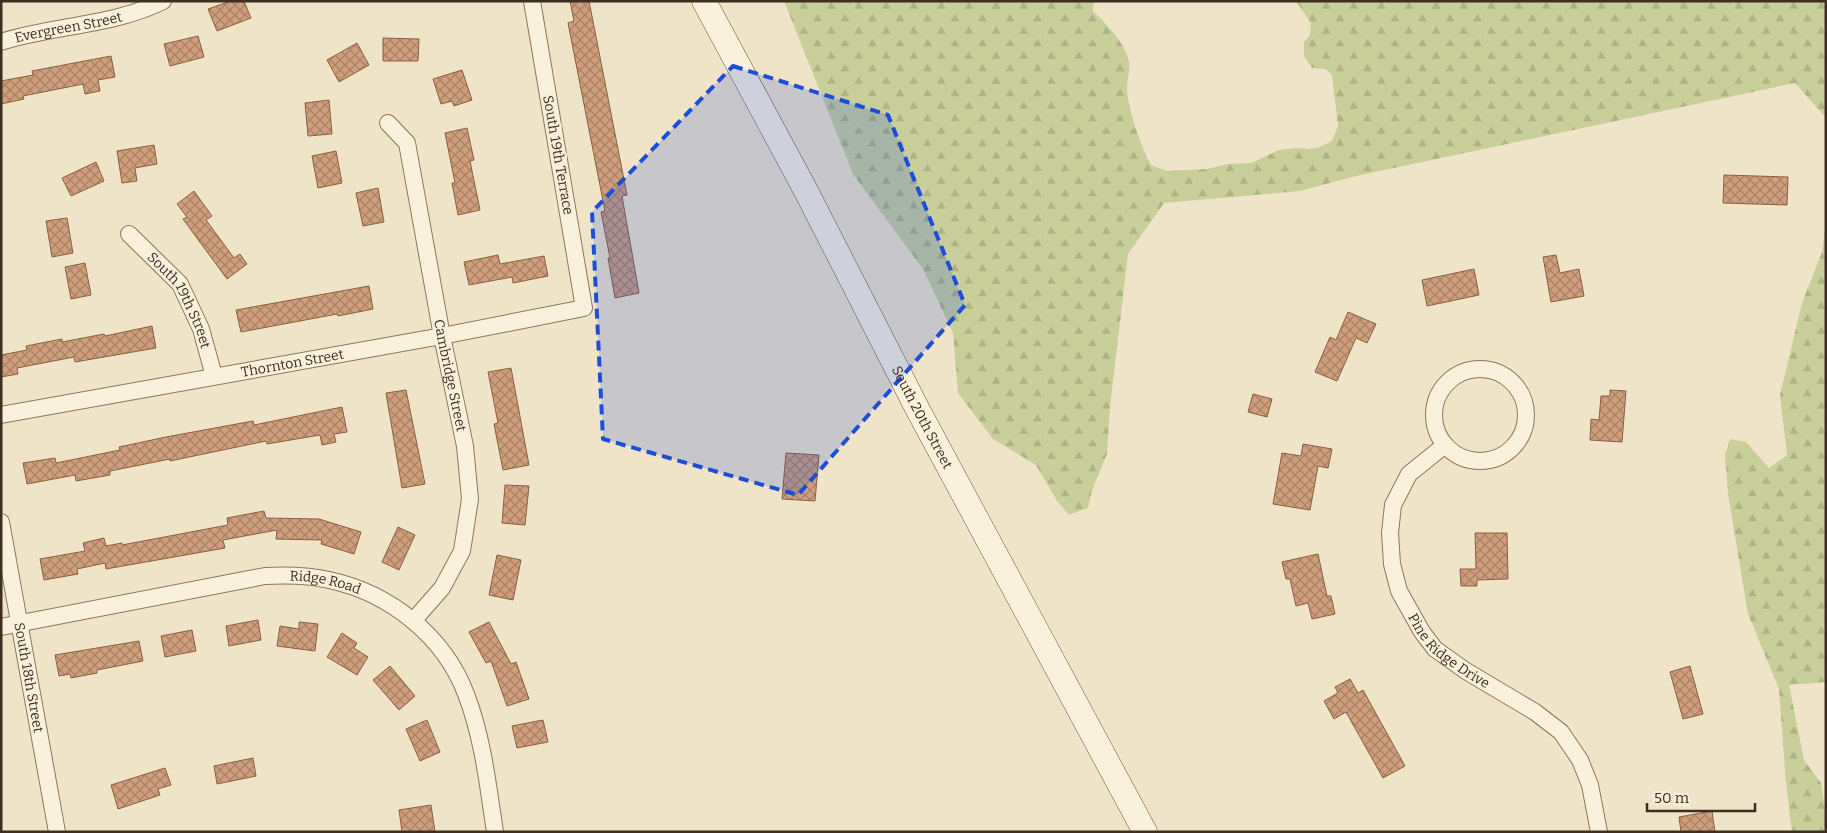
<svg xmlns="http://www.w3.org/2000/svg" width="1827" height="833" font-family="Bitter,serif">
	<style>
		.forest { fill: url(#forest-firs) }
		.building { fill: url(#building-cross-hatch); stroke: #8d5f41 }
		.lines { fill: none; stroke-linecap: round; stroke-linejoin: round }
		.street-casing { stroke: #8d765c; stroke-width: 18 }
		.secondary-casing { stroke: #6f573f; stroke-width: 25 }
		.street { stroke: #faf1dc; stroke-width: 16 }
		.secondary { stroke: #faf1dc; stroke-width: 24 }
		.marked { fill: #1d4ed8; fill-opacity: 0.2; stroke: #1d4ed8; stroke-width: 4; stroke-dasharray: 10 6; stroke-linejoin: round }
		.labels { text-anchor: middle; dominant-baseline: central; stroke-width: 5; stroke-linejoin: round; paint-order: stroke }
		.street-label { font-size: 14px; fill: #3d2e20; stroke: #f7eed8 }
	</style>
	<defs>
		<pattern id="forest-firs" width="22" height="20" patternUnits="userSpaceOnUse" patternTransform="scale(1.25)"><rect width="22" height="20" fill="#c9cf9b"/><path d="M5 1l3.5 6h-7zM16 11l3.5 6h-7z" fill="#aeb285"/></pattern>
		<pattern id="building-cross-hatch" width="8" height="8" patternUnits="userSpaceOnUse" patternTransform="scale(1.25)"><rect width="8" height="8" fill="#cf9f7d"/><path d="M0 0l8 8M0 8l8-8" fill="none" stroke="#a98266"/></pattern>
	</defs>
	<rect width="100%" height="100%" fill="#f0e4c8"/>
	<!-- forest -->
	<path class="forest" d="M784,1H1094L1093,11C1108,26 1123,40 1129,61C1131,69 1127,79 1127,88C1127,106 1142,150 1151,165L1167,171L1207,169L1228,164L1251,163L1279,150L1296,148L1308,149L1317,148L1332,141L1338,126L1332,75L1325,69L1312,68L1304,56V42L1310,35L1311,23L1296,1H1826V118L1795,83L1356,176L1300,191L1164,203L1128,254L1110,407L1107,454L1092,490L1088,508L1069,515L1057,501L1036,465L993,439L958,393L953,333L923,269L853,174Z
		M1826,222V682L1789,685L1804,760L1821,783L1826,815V832H1792L1786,784L1779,689L1748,614L1728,494L1725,455L1730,439L1746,442L1769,468L1787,455L1780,395L1802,303L1822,252Z"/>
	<!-- building -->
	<path class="building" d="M231,1H244L251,18L217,31L208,9Z
		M570,1H589L627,195L622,196L639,293L615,298L608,258H610L601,212L605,211L568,23L574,21Z
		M198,36L204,57L170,66L164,44Z
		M383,38L419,39L418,61H383Z
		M357,43L369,65L339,82L327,60Z
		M111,56L115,77L98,80L100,91L85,94L83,84L23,96L24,99L1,104V81L33,75L32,71Z
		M462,70L472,100L454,106L452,101L441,104L433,79Z
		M329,100L332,134L308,136L305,103Z
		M467,128L474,160L470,161L480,210L458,215L452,183H455L445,133Z
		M154,145L157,164L135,168L137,181L122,183L117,151Z
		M336,151L342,183L318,188L312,156Z
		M96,162L104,181L71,196L62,178Z
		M1724,175L1788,177L1787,205L1723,203Z
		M378,188L384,222L363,226L356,193Z
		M194,191L212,216L206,220L234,258L240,254L247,264L227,279L183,219L187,217L177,204Z
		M67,218L73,253L52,257L46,221Z
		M498,255L500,264L544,256L548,276L513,283L512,277L469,285L464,262Z
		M1556,255L1560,273L1579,269L1584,296L1551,302L1543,257Z
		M85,263L91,295L71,299L65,267Z
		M1474,269L1479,295L1427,306L1422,280Z
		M369,286L373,309L338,316L337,314L241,332L236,310Z
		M1348,312L1376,324L1367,343L1356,338L1337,381L1315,372L1330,337L1336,340Z
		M152,326L156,348L75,362L74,357L17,368L18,374L1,377V355L27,350L26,346L62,339V342L104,334L105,336Z
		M511,368L529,465L503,470L494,424L498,423L488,372Z
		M406,390L425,484L402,488L386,393Z
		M1610,390L1626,391L1622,442L1590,440L1591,419L1599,420L1601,396H1610Z
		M1253,394L1272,399L1267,417L1248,412Z
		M342,407L347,432L334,434L336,442L322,445L320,435L267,444L266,441L170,461V459L110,471V475L76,481L75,475L27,484L23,463L55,458L56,463L120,450L119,447L166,437L253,421L254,425Z
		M1303,444L1332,449L1328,468L1318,466L1310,510L1273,504L1282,453L1301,456Z
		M786,453L819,455L815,501L782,499Z
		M505,485L529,486L525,525L502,523Z
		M264,511L266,518L319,519L361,532L354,554L321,544L322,540L276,539L277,530L223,540L225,548L106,569L105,563L77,569L78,574L44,580L40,559L85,551L83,543L104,538L106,546L122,543V545L228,525L227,518Z
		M398,527L415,535L399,570L382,562Z
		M1475,533H1507L1508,579L1477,580V586H1461L1460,569H1476Z
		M1318,554L1327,596H1331L1335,614L1312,619L1308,603L1296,606L1290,579H1286L1282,562Z
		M497,555L521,560L513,600L489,595Z
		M258,620L261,640L229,646L226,626Z
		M299,622L318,624L315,651L277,646L280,626L299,629Z
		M489,622L511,664L516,662L529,699L507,706L491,661L486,663L469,632Z
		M192,630L196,651L165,657L161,636Z
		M342,633L357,643L354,648L368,657L357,675L327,657Z
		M139,641L143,661L97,670V673L71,678L70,674L59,676L55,655Z
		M390,666L415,696L399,710L373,680Z
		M1690,666L1703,714L1683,719L1670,672Z
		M1350,679L1358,693L1363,690L1405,766L1383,778L1346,712L1334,719L1324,701L1338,693L1335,687Z
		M427,720L440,752L420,761L406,729Z
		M543,720L548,742L517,748L512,726Z
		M253,758L256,776L217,784L214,766Z
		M165,768L171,785L158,789L160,795L118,809L111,785Z
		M431,805L435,832H402L399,810Z
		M1712,811L1715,832H1681L1679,817Z"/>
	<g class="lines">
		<defs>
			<g id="street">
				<path id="s1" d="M1,42C54,25 113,26 163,1"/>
				<path id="s2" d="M388,123L407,143L442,336L465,446L470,499L462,551L442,588L413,621"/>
				<path id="s3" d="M129,234L180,284L201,329L214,376"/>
				<circle cx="1480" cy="415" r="46"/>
				<path id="s4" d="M1,415L442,336L584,308L532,1"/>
				<path id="s5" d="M1445,445L1409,474L1393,505L1390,533L1392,564L1399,591L1422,632L1435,649L1466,671L1535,712L1561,732L1580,760L1590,785L1599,832"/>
				<path id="s6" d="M1,522L57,832"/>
				<path id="s7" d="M1,627L265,576C286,575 308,575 329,580C390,593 444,636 466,694C483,738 488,786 495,832"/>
			</g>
			<g id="secondary">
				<path id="s8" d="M704,1L806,191L918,410L1145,832"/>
			</g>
		</defs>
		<!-- street casing -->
		<use href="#street" class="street-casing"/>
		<!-- secondary casing -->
		<use href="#secondary" class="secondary-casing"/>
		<!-- street -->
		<use href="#street" class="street"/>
		<!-- secondary -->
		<use href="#secondary" class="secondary"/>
	</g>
	<!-- marked area -->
	<path class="marked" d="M733,66L888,115L965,305L798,495L603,439L592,212Z"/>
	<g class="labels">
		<!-- street labels -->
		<g class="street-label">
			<text stroke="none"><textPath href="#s1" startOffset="69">Evergreen Street</textPath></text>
			<text transform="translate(558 155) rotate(80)">South 19th Terrace</text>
			<text stroke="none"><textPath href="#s3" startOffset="85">South 19th Street</textPath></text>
			<text stroke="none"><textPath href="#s4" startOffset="296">Thornton Street</textPath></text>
			<text stroke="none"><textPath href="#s2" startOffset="264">Cambridge Street</textPath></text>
			<text stroke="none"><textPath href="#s8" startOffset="470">South 20th Street</textPath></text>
			<text stroke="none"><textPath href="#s7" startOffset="330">Ridge Road</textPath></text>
			<text stroke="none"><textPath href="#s5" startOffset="248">Pine Ridge Drive</textPath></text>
			<text stroke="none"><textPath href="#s6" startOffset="158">South 18th Street</textPath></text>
		</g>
	</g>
	<!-- border -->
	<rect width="1827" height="833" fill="none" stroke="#3d2e20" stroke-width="5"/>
	<!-- scale -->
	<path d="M1647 803v8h108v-8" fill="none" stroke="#3d2e20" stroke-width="2.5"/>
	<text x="1654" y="803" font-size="15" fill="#3d2e20" stroke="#f7eed8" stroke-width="4" paint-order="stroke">50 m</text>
</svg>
